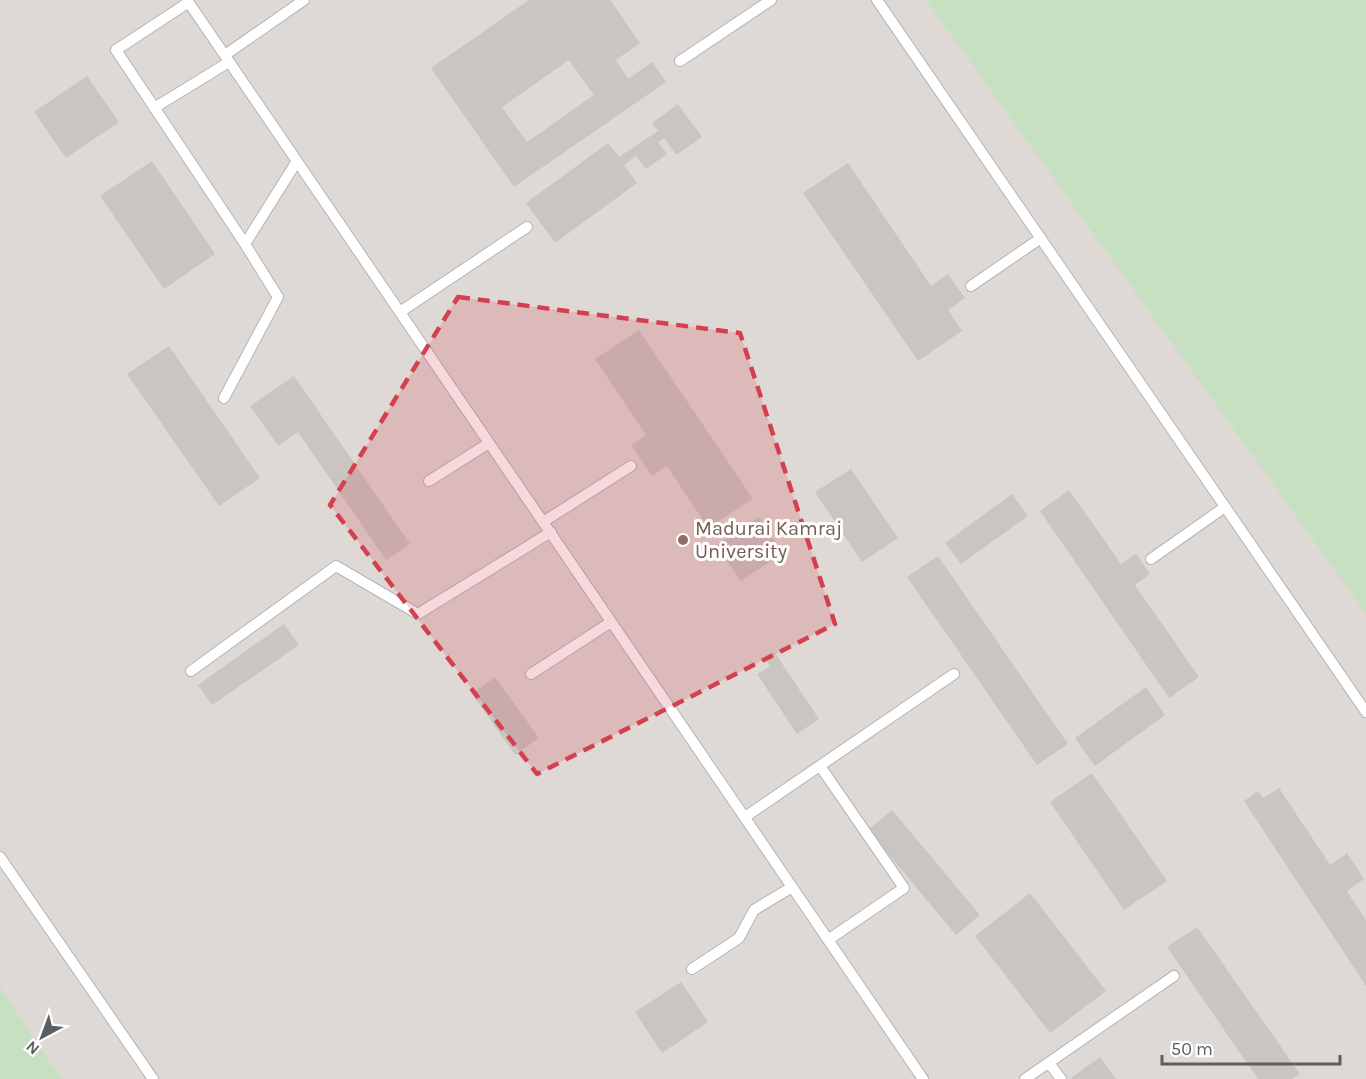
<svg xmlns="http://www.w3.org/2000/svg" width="1366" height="1079" font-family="Karla,sans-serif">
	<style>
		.education { fill: #ded9d4 }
		.green { fill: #c7e0c1 }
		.building { fill: #c9c5c1; fill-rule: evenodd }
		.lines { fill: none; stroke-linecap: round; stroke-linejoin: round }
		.service-casing { stroke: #b3b5b8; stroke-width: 12 }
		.service { stroke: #fff; stroke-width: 10 }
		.marked { fill: #d4404f; fill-opacity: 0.2; stroke: #d4404f; stroke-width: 4.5; stroke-dasharray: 12 8; stroke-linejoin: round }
		.education-dot { fill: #8d6e63; stroke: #fff; stroke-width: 2 }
		.labels { text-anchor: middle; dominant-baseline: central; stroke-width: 6; stroke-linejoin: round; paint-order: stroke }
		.education-label { font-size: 20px; fill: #785e54; stroke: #fff; text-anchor: start }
	</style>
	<rect width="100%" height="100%" fill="#ebe8e2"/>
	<!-- education -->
	<path class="education" d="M0,0H1366V1079H0Z"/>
	<!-- green -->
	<path class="green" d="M926,0H1366V614Z
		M0,987L61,1079H0Z"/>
	<!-- building -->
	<path class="building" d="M529,0H610L640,43L616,60L628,79L652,62L666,82L514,187L431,68ZM569,60L594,95L527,142L502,107Z
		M87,76L119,122L66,158L34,112Z
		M678,104L702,137L676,155L664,138L658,142L667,154L646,169L636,156L624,165L637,183L555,243L526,203L608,143L619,157L658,131L652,123Z
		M152,161L215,254L164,289L100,196Z
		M848,163L931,286L948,274L965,298L948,310L962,331L918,361L803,193Z
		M639,330L753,499L708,528L667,466L652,476L631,445L646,435L595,359Z
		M169,346L260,478L219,506L127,374Z
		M294,376L410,544L386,560L298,432L278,446L250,406Z
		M851,469L898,538L862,562L815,492Z
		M1069,490L1121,564L1136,554L1150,574L1135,585L1199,677L1169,698L1040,511Z
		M1012,494L1028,516L961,564L945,543Z
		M759,517L783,553L741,581L716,545Z
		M938,556L1068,744L1037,765L907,577Z
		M284,624L299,645L212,705L198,685Z
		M775,653L819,719L797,734L757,674L770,666L765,659Z
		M495,677L539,738L515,755L472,694Z
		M1146,687L1165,715L1095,766L1075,738Z
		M1092,773L1167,881L1124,910L1050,802Z
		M1279,788L1330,865L1347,853L1364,879L1347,891L1366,920V986L1244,801L1258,791L1263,798Z
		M892,810L980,915L956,935L868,830Z
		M1030,893L1106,991L1050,1033L975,936Z
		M1197,927L1300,1074L1292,1079H1258L1167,947Z
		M681,982L708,1022L662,1053L635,1012Z
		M1100,1057L1116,1079H1072L1071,1078Z"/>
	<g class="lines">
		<defs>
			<path id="service" d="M187,0L923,1079
				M877,0L1366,712
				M189,2L116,50L245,244
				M225,55L304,0
				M680,61L771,0
				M154,108L229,62
				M971,286L1041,238
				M400,312L527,227
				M224,398L278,297L245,244L297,161
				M429,481L489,443
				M543,522L631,466
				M1151,559L1225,507
				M191,671L336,566L418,614L551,532
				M531,674L611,622
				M820,766L904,888L828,940
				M745,817L954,674
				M0,857L153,1079
				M692,969L739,938L754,910L792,887
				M1049,1063L1061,1079
				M1025,1079L1174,976"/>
		</defs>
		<!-- service casing -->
		<use href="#service" class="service-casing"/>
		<!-- service -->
		<use href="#service" class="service"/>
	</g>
	<!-- marked area -->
	<path class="marked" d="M458,297L740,333L835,624L537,774L330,505Z"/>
	<!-- markers -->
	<circle class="education-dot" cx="683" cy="540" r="6"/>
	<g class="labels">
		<!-- education labels -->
		<g class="education-label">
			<text x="695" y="528">Madurai Kamraj<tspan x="695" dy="23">University</tspan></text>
		</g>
	</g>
	<!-- north arrow -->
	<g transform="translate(42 1037) rotate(221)" stroke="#ffffff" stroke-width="4.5" paint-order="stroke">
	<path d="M0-4.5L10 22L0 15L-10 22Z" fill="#5b5f61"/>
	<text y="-9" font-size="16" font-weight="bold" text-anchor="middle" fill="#5b5f61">N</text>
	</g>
	<!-- scale -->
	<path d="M1162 1055v9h178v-9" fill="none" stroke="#5b5f61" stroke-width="3"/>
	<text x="1171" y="1055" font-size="18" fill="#5b5f61" stroke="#ffffff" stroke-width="4.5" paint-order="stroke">50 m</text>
</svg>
